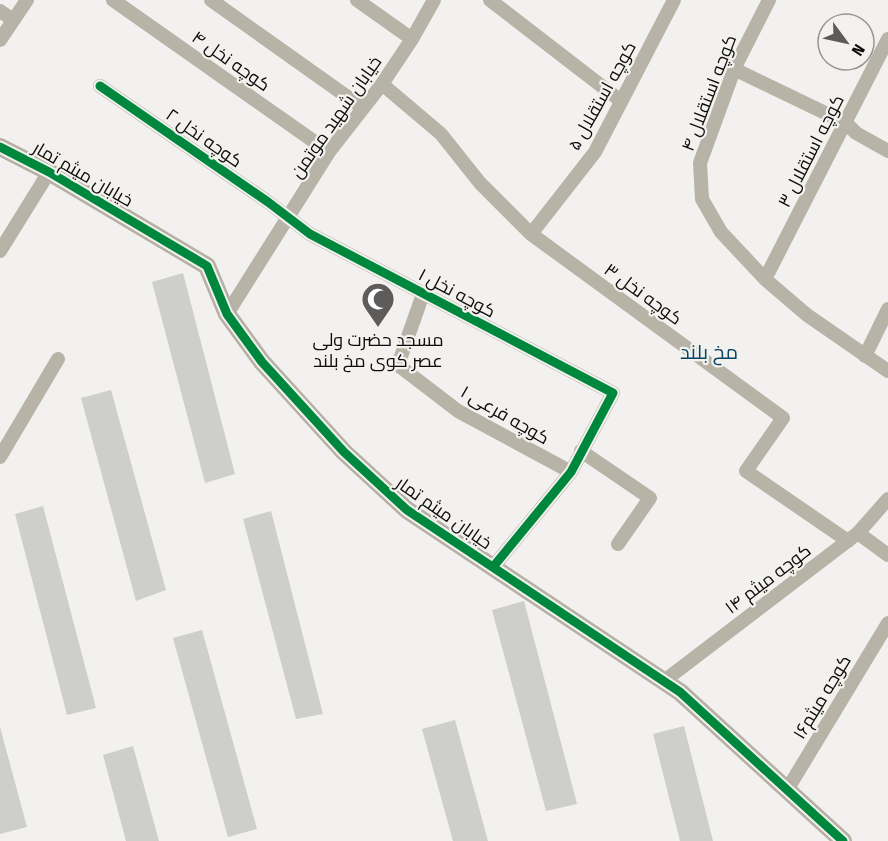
<svg xmlns="http://www.w3.org/2000/svg" width="888" height="841" font-family="'Fira Sans Condensed',Cairo,sans-serif">
	<style>
		.building { fill: #cececd }
		.lines { fill: none; stroke-linecap: round; stroke-linejoin: round }
		.street { stroke: #b7b3a7; stroke-width: 14 }
		.secondary { stroke: #b6b0a4; stroke-width: 18 }
		.cycleway-casing { stroke: #f3f2ee; stroke-width: 13 }
		.cycleway { stroke: #00873e; stroke-width: 9 }
		.labels { text-anchor: middle; dominant-baseline: central; stroke-width: 4.5; stroke-linejoin: round; paint-order: stroke }
		.street-label { font-size: 18px; fill: #0d0c0b; stroke: #f3f2ee }
		.poi-label { font-size: 18px; fill: #0d0c0b; stroke: #f3f2ee }
		.neighbourhood-label { font-size: 20px; fill: #084566; stroke: #f3f2ee }
	</style>
	<rect width="100%" height="100%" fill="#f2f1ef"/>
	<!-- building -->
	<path class="building" d="M183,273L235,474L205,483L152,282Z
		M111,390L166,590L136,601L81,398Z
		M43,506L96,708L67,715L15,514Z
		M271,511L323,714L296,719L243,519Z
		M524,601L577,804L546,811L492,610Z
		M202,630L257,829L228,837L173,638Z
		M455,720L488,841H453L422,729Z
		M684,726L713,841H680L653,734Z
		M0,727L27,827L0,834Z
		M133,746L159,841H126L103,755Z"/>
	<g class="lines">
		<!-- street -->
		<path class="street" d="M113,0L329,152
			M211,0L363,108
			M357,0L412,39
			M490,0L621,101
			M769,0L735,67L700,163L702,199L721,232L765,279L807,315L888,371
			M0,11L13,20
			M0,40L27,0
			M734,69L846,123L856,133L888,151
			M382,84L441,134L480,183L531,234L783,418L746,471L848,541
			M100,86L268,202L310,234L613,393L571,472L493,567
			M531,234L595,152L674,0
			M0,251L49,172
			M765,279L888,39
			M423,294L398,365L458,411L571,472
			M227,314L329,152L382,84L412,39L434,0
			M865,356L888,309
			M581,451L650,498L618,544
			M0,457L58,359
			M858,533L888,555
			M664,681L858,533L888,499
			M787,790L888,623"/>
		<!-- secondary -->
		<path class="secondary" d="M0,147L49,172L207,266L227,314L262,362L344,452L407,510L680,692L843,841"/>
		<defs>
			<path id="cycleway" d="M100,86L268,202L310,234L613,393L571,472L493,567
				M0,147L49,172L207,266L227,314L262,362L344,452L407,510L680,692L843,841"/>
		</defs>
		<!-- cycleway casing -->
		<use href="#cycleway" class="cycleway-casing"/>
		<!-- cycleway -->
		<use href="#cycleway" class="cycleway"/>
	</g>
	<!-- icons -->
	<defs>
		<symbol id="mosque-pin" viewBox="-11 -11 22 30"><path d="M0 17L-7.5 6A9.5 9.5 0 1 1 7.5 6Z" fill="#5d5c5b" stroke="#f3f2ee"/><path d="M3.5-4.9A6 6 0 1 0 3.5 4.9A5 5 0 1 1 3.5-4.9Z" fill="#fff"/></symbol>
	</defs>
	<g fill-rule="evenodd">
		<use href="#mosque-pin" x="359" y="280" width="38" height="52"/>
	</g>
	<g class="labels">
		<!-- street labels -->
		<g class="street-label">
			<text transform="translate(231 61) rotate(35)">کوچه نخل ۴</text>
			<text transform="translate(709 93) rotate(-69)">کوچه استقلال ۴</text>
			<text transform="translate(602 96) rotate(-61)">کوچه استقلال ۵</text>
			<text transform="translate(336 117) rotate(-55)">خیابان شهید موتمن</text>
			<text transform="translate(204 138) rotate(35)">کوچه نخل ۲</text>
			<text transform="translate(811 151) rotate(-63)">کوچه استقلال ۳</text>
			<text transform="translate(83 174) rotate(30)">خیابان میثم تمار</text>
			<text transform="translate(457 293) rotate(28)">کوچه نخل ۱</text>
			<text transform="translate(643 294) rotate(36)">کوچه نخل ۳</text>
			<text transform="translate(505 415) rotate(30)">کوچه فرعی ۱</text>
			<text transform="translate(444 513) rotate(35)">خیابان میثم تمار</text>
			<text transform="translate(768 579) rotate(-37)">کوچه میثم ۱۴</text>
			<text transform="translate(822 697) rotate(-59)">کوچه میثم۱۶</text>
		</g>
		<!-- poi labels -->
		<g class="poi-label">
			<text x="378" y="340">مسجد حضرت ولی<tspan x="378" dy="21">عصر کوی مخ بلند</tspan></text>
		</g>
		<!-- neighbourhood labels -->
		<g class="neighbourhood-label">
			<text x="709" y="352">مخ بلند</text>
		</g>
	</g>
	<!-- north arrow -->
	<g transform="translate(846 42) rotate(123)"><circle r="28" fill="#f3f2ee" stroke="#979693" stroke-width="1.5"/>
	<path d="M0-4.5L10 22L0 15L-10 22Z" fill="#5d5c5b"/>
	<text y="-9" font-size="16" font-weight="bold" text-anchor="middle" fill="#0d0c0b">N</text>
	</g>
</svg>
